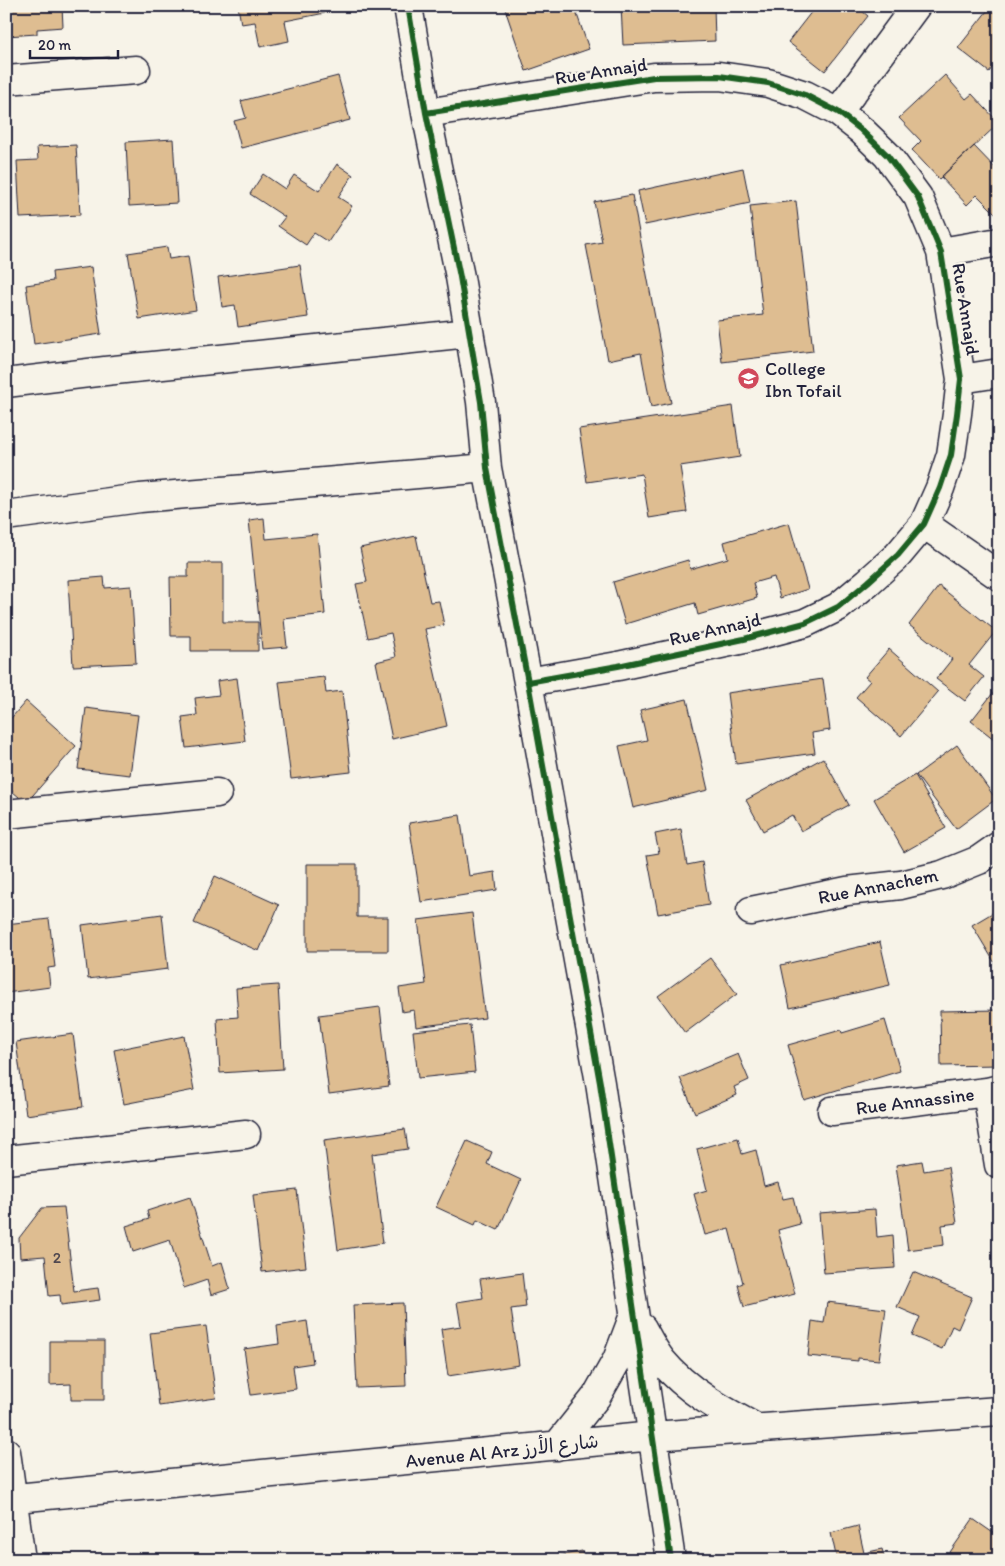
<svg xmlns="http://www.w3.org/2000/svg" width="1005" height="1566" font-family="Itim,'Playpen Sans Arabic',sans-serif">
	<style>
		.building { fill: #debd91; stroke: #22223b }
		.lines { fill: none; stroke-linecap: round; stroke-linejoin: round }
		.minor-casing { stroke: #22223b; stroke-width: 31 }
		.minor { stroke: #f7f3e8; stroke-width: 28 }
		.cycleway-casing { stroke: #f7f3e8; stroke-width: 9 }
		.cycleway { stroke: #1b5e20; stroke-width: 6 }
		.labels { text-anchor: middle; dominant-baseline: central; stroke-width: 4.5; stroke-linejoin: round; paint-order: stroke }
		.number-label { font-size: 16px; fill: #514950 }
		.street-label { font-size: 19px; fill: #22223b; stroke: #f7f3e8 }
		.poi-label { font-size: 19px; fill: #22223b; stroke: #f7f3e8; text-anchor: start }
	</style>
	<rect width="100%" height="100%" fill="#f7f3e8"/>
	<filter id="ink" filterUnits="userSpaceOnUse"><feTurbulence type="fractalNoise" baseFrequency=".02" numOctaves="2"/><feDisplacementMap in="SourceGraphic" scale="10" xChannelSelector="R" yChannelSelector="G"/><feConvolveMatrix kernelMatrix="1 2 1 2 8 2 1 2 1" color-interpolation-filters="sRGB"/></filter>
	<g filter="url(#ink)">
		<!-- building -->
		<path class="building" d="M6,6H62L63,27L37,29V34L6,36Z
			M238,6H324L325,13L285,21L289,41L260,47L255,22L241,24Z
			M512,6H574L589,49L526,71L505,9Z
			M621,6H714L715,41L623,45Z
			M816,6H856L868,16L825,71L788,42Z
			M991,6H999V59L989,72L958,48Z
			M945,75L966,99L972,94L999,123L939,179L912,150L921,141L899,118Z
			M338,76L350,120L241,148L234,121L246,118L241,101Z
			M173,139L177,203L129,206L126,142Z
			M76,145L80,215L20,218L17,161L38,160L37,147Z
			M974,146L999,172V217L977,195L967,205L941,177Z
			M337,164L353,175L338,197L352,206L328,242L314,233L306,245L278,226L285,217L250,194L263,174L285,189L294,175L319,191Z
			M743,168L750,203L645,225L638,191Z
			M632,195L671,403L651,407L641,353L608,360L586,245L602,242L594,202Z
			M796,201L813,351L722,362L717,320L763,315L750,206Z
			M167,247L169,259L188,256L196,310L139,319L128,253Z
			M300,265L308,317L238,327L235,305L222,307L218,277Z
			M91,267L101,334L34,344L26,285L53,281L52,272Z
			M733,406L740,457L680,466L687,512L649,518L642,474L587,482L579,429Z
			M264,518L266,539L317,534L325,614L284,619L287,647L262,649L249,520Z
			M789,523L808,589L780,598L774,577L753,583L757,598L698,615L695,603L625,624L613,582L688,560L690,569L728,558L724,542Z
			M416,536L430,602L439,601L444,625L425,629L447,726L392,739L376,662L396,657L391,633L368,638L356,584L367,582L360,548Z
			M188,563H223V622H258V651H191V636H171L170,577H188Z
			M104,577L105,588L131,586L136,663L73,666L68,580Z
			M939,586L996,631L969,665L984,677L965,701L936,679L952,659L909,625Z
			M889,649L938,692L901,736L856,697L870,681L865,677Z
			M324,677L326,693L342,691L351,772L291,779L279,682Z
			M237,678L245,741L186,748L182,717L197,715L195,698L219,695L217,681Z
			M823,679L830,730L812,733L815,753L736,764L727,693Z
			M993,693L997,697L999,695V743L971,721Z
			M687,699L708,790L633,808L619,746L647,740L640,710Z
			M26,701L76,746L26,803L6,786V724Z
			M86,708L138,715L130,775L78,769Z
			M957,745L996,799L956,829L916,775Z
			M823,758L849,805L801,831L792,815L763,831L746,800Z
			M915,775L946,828L904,852L874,799Z
			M460,815L469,876L495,872L497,890L421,902L409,823Z
			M681,829L687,865L702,862L709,905L658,914L647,855L659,853L655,834Z
			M307,864H357V917H388V951H307Z
			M215,876L279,905L259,951L194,923Z
			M999,909V963L996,965L972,925Z
			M472,913L485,1018L416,1027L414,1010L402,1012L399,988L426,984L418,920Z
			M162,914L168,969L88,979L82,925Z
			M49,919L55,967L48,968L50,987L6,993V924Z
			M880,942L890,985L790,1008L781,965Z
			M710,958L737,994L685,1033L658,996Z
			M278,985L283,1069L220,1073L217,1019L238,1017L236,988Z
			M380,1007L389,1086L329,1094L319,1015Z
			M999,1010V1065L941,1066L940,1011Z
			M885,1020L900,1071L804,1100L788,1045L841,1030L842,1033Z
			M470,1025L475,1072L418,1078L413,1031Z
			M73,1034L83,1107L26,1115L16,1042Z
			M184,1036L194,1090L124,1104L114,1050Z
			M738,1054L749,1080L734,1087L737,1095L695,1113L680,1078Z
			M405,1129L408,1149L372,1154L383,1243L338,1250L324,1140Z
			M738,1138L742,1154L756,1150L764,1186L778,1182L783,1199L793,1197L800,1224L778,1230L795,1294L744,1307L738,1285L743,1283L729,1229L705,1235L694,1194L707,1190L697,1149Z
			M467,1141L492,1152L487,1164L521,1180L498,1230L477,1220L475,1225L436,1207Z
			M922,1161L924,1171L948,1167L957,1223L942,1225L944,1245L908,1250L896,1165Z
			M297,1190L306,1267L262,1272L253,1195Z
			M190,1197L212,1266L222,1262L230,1289L211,1295L207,1280L184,1288L170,1240L133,1252L126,1226L149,1219L147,1211Z
			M64,1207L74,1291L98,1288L100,1300L61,1305L60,1295L49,1296L45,1256L20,1258L19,1238L42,1208Z
			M875,1209L877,1237L893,1235L895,1268L824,1273L819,1213Z
			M913,1272L972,1297L958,1329L952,1326L942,1349L912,1336L920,1317L897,1307Z
			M522,1273L526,1307L511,1309L519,1365L448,1376L441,1329L461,1326L457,1302L483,1298L480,1279Z
			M827,1302L886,1309L879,1360L858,1358V1361L808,1356L812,1321L824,1323Z
			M403,1303L406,1386L357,1388L353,1305Z
			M307,1321L313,1363L293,1366L296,1389L251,1395L244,1349L279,1344L277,1326Z
			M206,1326L216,1398L159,1406L150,1333Z
			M50,1341H104V1400H71V1384L50,1385Z
			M973,1519L999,1537V1560H954L948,1555Z
			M858,1526L864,1553L882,1549L885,1560H837L831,1533Z
			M582,1551L584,1560H542Z"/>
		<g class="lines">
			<defs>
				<path id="minor" d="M408,6L426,113L460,277L481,402L487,468L528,682L600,1083L671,1560
					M6,80L136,70
					M838,112L916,6
					M426,113L654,77L719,76L768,83L805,95L838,112L861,130L887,155L918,197L941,252L961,379L957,414L951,455L940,488L924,524L898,555L868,582L838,607L805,623L744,639L618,666L528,682
					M941,252L999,242
					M961,379L999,373
					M6,383L105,371L469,333
					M6,516L140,498L487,468
					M924,524L999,576
					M6,814L217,793
					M751,911L847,891L901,885L942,875L979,860L999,846
					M987,1092L999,1165
					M832,1111L987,1092L999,1089
					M6,1160L246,1134
					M642,1328C648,1339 654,1351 662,1361C687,1391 722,1410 756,1428
					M557,1446L596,1397L617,1360L634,1315
					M6,1452L21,1560
					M6,1499L653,1436L999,1411"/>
			</defs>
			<!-- minor casing -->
			<use href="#minor" class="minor-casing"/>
			<!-- minor -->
			<use href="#minor" class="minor"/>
			<defs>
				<path id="cycleway" d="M408,6L426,113L460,277L481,402L487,468L528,682L600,1083L671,1560
					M426,113L654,77L719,76L768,83L805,95L838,112L861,130L887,155L918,197L941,252L961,379L957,414L951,455L940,488L924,524L898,555L868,582L838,607L805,623L744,639L618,666L528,682"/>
			</defs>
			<!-- cycleway casing -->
			<use href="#cycleway" class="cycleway-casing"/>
			<!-- cycleway -->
			<use href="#cycleway" class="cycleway"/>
		</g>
	</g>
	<!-- icons -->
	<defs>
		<symbol id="school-disc" viewBox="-11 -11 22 22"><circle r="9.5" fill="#d1495b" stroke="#f7f3e8"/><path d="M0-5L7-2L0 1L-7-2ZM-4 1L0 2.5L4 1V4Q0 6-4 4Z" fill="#fff"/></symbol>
	</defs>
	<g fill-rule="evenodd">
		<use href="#school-disc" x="736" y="366" width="25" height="25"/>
	</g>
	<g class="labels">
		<!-- number labels -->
		<g class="number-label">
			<text x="57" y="1257">2</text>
		</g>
		<!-- street labels -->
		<g class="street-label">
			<text transform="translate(601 71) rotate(-9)">Rue Annajd</text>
			<text transform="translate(966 309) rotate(81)">Rue Annajd</text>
			<text transform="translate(715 629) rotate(-13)">Rue Annajd</text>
			<text transform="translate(878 886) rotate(-11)">Rue Annachem</text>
			<text transform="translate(915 1101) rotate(-7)">Rue Annassine</text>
			<text transform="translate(502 1451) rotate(-6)">Avenue Al Arz شارع الأرز</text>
		</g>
		<!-- poi labels -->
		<g class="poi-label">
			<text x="765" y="368">College<tspan x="765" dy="22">Ibn Tofail</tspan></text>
		</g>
	</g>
	<!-- margin -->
	<rect width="1005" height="1566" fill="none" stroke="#f7f3e8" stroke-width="25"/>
	<rect x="12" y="12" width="980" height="1541" fill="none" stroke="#22223b" stroke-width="2" filter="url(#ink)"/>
	<!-- scale -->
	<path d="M30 50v8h88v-8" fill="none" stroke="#22223b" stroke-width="2.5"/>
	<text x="38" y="50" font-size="15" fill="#22223b" stroke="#f7f3e8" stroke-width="4" paint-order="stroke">20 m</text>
</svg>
